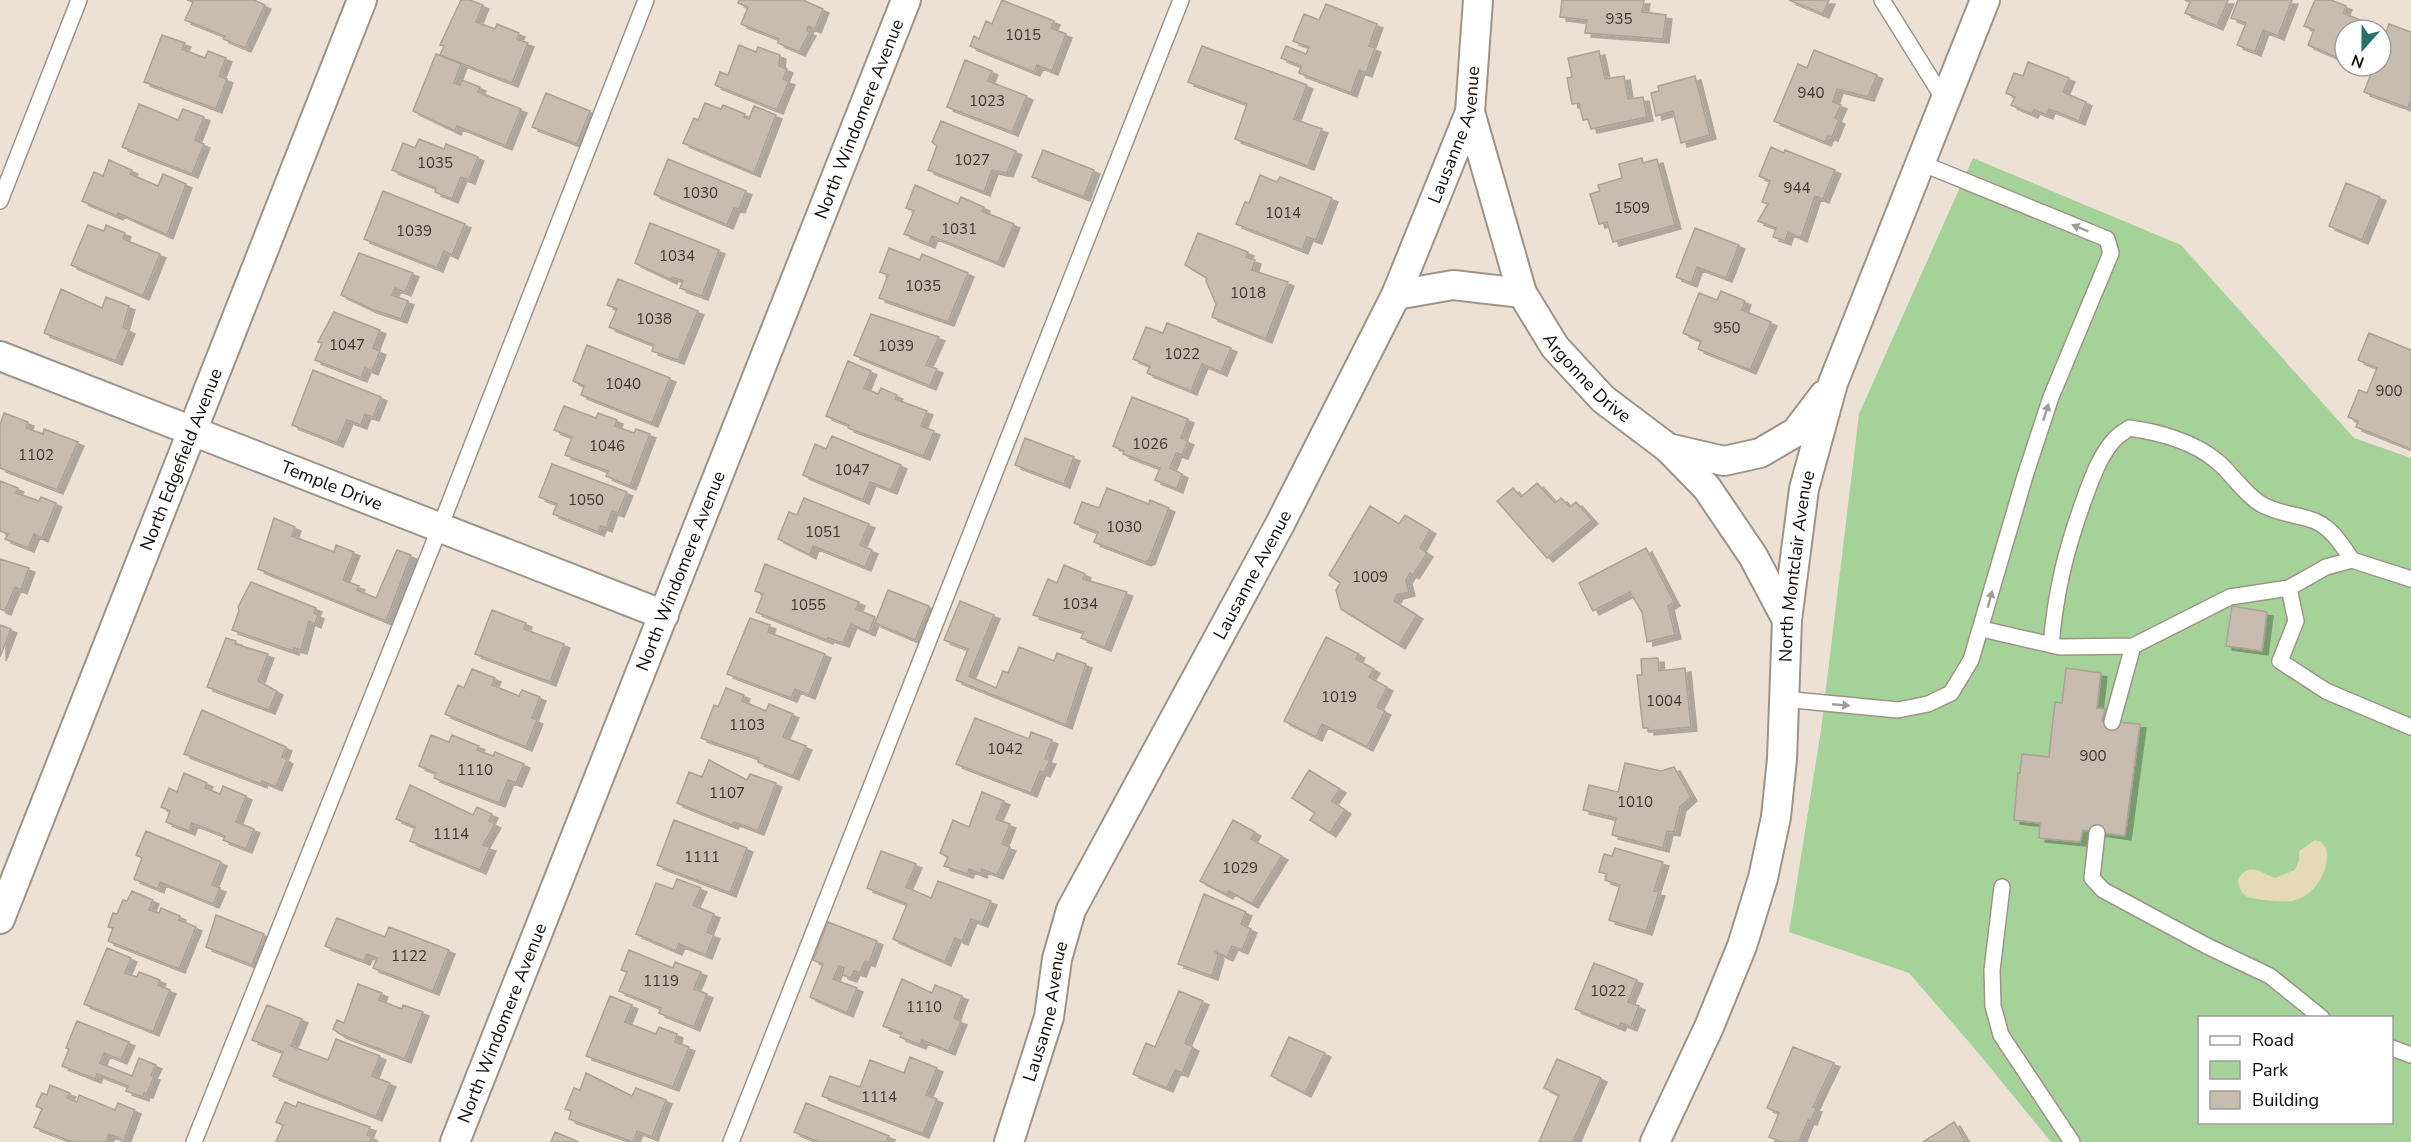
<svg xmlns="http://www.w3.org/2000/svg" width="2411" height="1142" font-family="'Nunito Sans',sans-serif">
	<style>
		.green { fill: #a5d299; fill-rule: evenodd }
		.sand { fill: #e4dab5 }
		.building { fill: #c8bcb0; stroke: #aca195; stroke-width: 1.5; filter: url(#shadow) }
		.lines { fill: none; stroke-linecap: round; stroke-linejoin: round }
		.lane-casing { stroke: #9e9387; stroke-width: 18 }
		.street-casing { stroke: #9e9387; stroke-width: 32 }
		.lane { stroke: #fff; stroke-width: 15 }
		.street { stroke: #fff; stroke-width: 28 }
		.oneway { fill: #9f9d9c }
		.labels { text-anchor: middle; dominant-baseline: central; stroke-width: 4.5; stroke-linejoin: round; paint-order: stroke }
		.number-label { font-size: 15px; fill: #3c3731 }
		.street-label { font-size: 18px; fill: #0e0b07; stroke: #fff }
	</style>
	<defs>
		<filter id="shadow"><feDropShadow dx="6" dy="4" stdDeviation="0" flood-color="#0004"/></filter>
	</defs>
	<rect width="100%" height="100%" fill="#ede1d5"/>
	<!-- green -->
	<path class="green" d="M1973,158L2181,245L2354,438L2411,458V1142H2051L1975,1049L1909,973L1789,932L1821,730L1859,414ZM2200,1018H2392V1122H2200Z"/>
	<!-- sand -->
	<path class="sand" d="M2315,840L2321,842L2326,848C2331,870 2315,897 2292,901C2283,902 2273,901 2264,900C2258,899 2251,899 2246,896C2240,892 2239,886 2238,880C2248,860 2263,874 2275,878L2295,870L2299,860V851Z"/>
	<!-- building -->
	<path class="building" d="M187,0H254L265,5L245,48L223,39L225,36L185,20L193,2Z
		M461,0H470L483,5L476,22L495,29L497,24L519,33L517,39L528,43L512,83L440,55L444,46L440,45Z
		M739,0H803L823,9L815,29L808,26L807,31L810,32L799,52L778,43L779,39L741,24L748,7L738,3Z
		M1002,0L1054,21L1051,28L1066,34L1052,71L1037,65L1034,72L970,46L974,36L979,39L986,21L992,24Z
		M1562,0H1644L1642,12L1666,15L1663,39L1585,33L1587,20L1560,17Z
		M1789,0H1829L1823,14Z
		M2185,0H2228L2217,26L2185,13L2190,2Z
		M2238,0H2292L2278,36L2263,30L2255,52L2237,45L2246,23L2231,18Z
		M2315,0H2331L2346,6L2343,13L2367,23L2365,30H2345V61L2308,45L2314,30L2304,26Z
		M1326,4L1377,24L1369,46L1375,48L1366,73L1359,70L1351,93L1299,73L1301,66L1281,58L1286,46L1306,54L1309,47L1293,41L1304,14L1319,20Z
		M2389,24L2411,32V99L2408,108L2364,92L2374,66H2381V46Z
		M162,35L185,43L182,49L205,58L208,51L226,58L219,76L227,79L216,109L144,82Z
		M739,45L756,52L758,47L780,55L779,66L787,69L783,79L789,81L777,110L715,85L720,72L728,75Z
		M1202,46L1307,85L1294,119L1322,129L1308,166L1235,139L1247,104L1188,82Z
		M1814,50L1877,75L1868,97L1837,89L1833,102L1841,105L1835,118L1839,120L1832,137L1828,136L1825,142L1774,121L1798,64L1807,68Z
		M1599,51L1605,79L1624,76L1628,99L1643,97L1647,117L1591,129L1588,119L1583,120L1579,103L1572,104L1567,78L1572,77L1568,58Z
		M436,54L461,64L454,83L460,85L462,80L480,87L478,92L521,109L506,146L457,126L455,131L413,111Z
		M965,60L992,71L988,81L1027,96L1012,132L947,107Z
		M2028,62L2069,78L2063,92L2086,102L2079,121L2049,109L2047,115L2034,110L2032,114L2011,105L2015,97L2006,93L2014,73L2023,76Z
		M1695,76L1710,135L1681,143L1673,111L1656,116L1651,93L1659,91L1658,86Z
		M546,93L590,111L577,144L532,127Z
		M705,103L721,109L723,105L745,114L744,117L749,119L754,106L776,115L754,173L683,143L694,118L698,120Z
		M139,104L178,120L183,109L204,117L195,140L204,144L192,174L122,147Z
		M941,121L1016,151L1007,173L992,170L984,192L928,170L937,146L932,142Z
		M419,139L444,149L446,144L478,157L469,180L461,177L452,199L435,192L436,188L392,170L403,143L415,148Z
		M1771,147L1784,153L1785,150L1835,170L1823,199L1815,196L1801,238L1788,232L1785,241L1773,237L1776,228L1758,221L1768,204L1762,202L1770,181L1759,176Z
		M1043,150L1094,170L1084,197L1032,177Z
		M1642,158L1643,163L1657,159L1675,225L1613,242L1607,222L1599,224L1590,194L1600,191L1598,185L1622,178L1619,164Z
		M668,159L746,191L739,209L734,208L727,225L654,194Z
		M109,160L132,170L130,174L158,186L163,174L186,184L167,235L118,213L117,216L82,201L94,172L103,176Z
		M1260,175L1277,182L1280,177L1332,198L1316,240L1307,237L1302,250L1236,224L1245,202L1249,203Z
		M2346,183L2380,197L2362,240L2329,226Z
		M915,185L958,204L961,197L984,207L982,211L1014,224L998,263L932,236L929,244L904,234L914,211L906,208Z
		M383,191L465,224L452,255L444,251L437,268L364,239Z
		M650,223L719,250L702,296L680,288L683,281L672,277L671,280L635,263Z
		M88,225L104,231L106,225L125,233L123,239L160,254L143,296L71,265Z
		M1695,228L1739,245L1726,278L1697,267L1691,283L1676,277Z
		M1198,233L1248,252L1246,257L1255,260L1252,270L1288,282L1266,339L1212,317L1216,304L1206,281L1207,278L1185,265Z
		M889,248L920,260L922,254L968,273L948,322L879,298L888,275L880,272Z
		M359,253L413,273L405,292L395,288L392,295L408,301L401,319L371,309L341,295Z
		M618,279L698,311L678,360L652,351L654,345L609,327L617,309L607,305Z
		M61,289L102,308L106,297L129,306L123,327L129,330L116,361L44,333Z
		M1721,291L1745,301L1742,310L1771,322L1750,370L1698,349L1701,341L1683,333L1699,293L1717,300Z
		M334,312L380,330L373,348L380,351L372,371L365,368L361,378L315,360L322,343L318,342Z
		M871,314L939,337L926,365L937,369L930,386L854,355Z
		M1167,323L1231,348L1221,372L1202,364L1191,391L1147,373L1150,366L1133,359L1146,327L1163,333Z
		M2369,333L2411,350V449L2356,427L2358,421L2348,417L2359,390L2367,393L2377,368L2358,360Z
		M587,345L670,378L652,423L581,395L584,386L573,381Z
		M848,361L871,371L864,388L878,394L881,388L897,395L895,399L927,411L921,426L934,431L924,456L848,428L849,425L826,416Z
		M313,370L381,397L373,417L365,414L361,425L347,420L337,443L292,425Z
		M1132,397L1188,419L1181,438L1188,441L1182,455L1176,453L1170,468L1182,474L1177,489L1155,480L1160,468L1123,454L1124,451L1113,446Z
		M564,406L596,418L598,413L617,420L615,426L634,433L636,429L650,434L630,486L606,476L608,471L565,455L572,437L554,430Z
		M4,413L28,422L26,428L43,434L44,429L78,442L57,490L0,468V425Z
		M832,436L901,465L891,490L870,482L863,500L803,475L815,444L826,449Z
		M1025,438L1074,457L1064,484L1015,465Z
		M552,464L627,492L618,513L612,511L606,528L601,526L598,532L553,514L557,504L539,497Z
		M0,481L18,488L16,493L39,501L41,497L56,503L42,538L34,534L28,548L5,539L8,534L0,531Z
		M1537,483L1555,503L1561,498L1570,507L1576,502L1592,520L1547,558L1497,501L1513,488L1521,497Z
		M1107,488L1149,504L1150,500L1169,508L1149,560L1145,562L1094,542L1098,532L1074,523L1082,502L1099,508Z
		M804,498L869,524L860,545L872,550L865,567L813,546L810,555L778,539L789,512L797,515Z
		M1370,506L1399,524L1405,515L1430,530L1420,548L1427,553L1413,575L1410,573L1406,580L1409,592L1397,595L1394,601L1417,615L1399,645L1341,609L1336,590L1340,583L1329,575Z
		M274,518L295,527L292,536L334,552L336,545L354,552L343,580L359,586L357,590L376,598L397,550L411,555L386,621L258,569Z
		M1646,548L1674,602L1668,606L1675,635L1647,642L1642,612L1630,592L1593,611L1579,583Z
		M0,559L29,568L21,590L15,587L5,611L0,609Z
		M765,564L859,602L856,609L875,617L869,632L851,624L843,643L828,638L827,640L756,612L763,594L755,591Z
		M1064,565L1085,574L1083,579L1127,592L1105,647L1081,638L1084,632L1033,615L1048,579L1057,583Z
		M251,582L316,608L314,613L318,615L315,624L309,621L301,650L294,648L293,651L232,630L239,611L238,607Z
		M888,590L929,606L915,640L875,623Z
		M960,601L994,615L969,676L996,688L1003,671L1008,673L1019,647L1054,661L1057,653L1086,664L1066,725L956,680L968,649L944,640Z
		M2232,606L2267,612L2262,651L2226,646Z
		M492,610L526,623L524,629L564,644L550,682L475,654Z
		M750,618L770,625L768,632L825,654L809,695L795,689L791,698L727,674Z
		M0,625L11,629L0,657Z
		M1326,637L1359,654L1356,659L1374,669L1369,677L1387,687L1377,707L1385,711L1367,747L1322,724L1316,737L1284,721Z
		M226,638L236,641L235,644L268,654L258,681L277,691L269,710L207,687Z
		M1658,658L1659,671L1685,668L1691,727L1648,731V728H1643L1637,675H1642L1641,659Z
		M2066,668L2101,673L2097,708L2105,709L2102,721L2140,724L2125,836L2083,830L2080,842L2039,838L2040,823L2014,820L2018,773H2020L2022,754L2049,757L2055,702L2062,703Z
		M472,669L495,678L492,685L519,696L522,690L540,697L532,718L537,720L526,747L445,714L458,685L464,688Z
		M726,688L744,695L742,701L766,711L769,704L793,714L783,737L806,746L793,776L758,762L759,758L701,738L714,705L718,707Z
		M202,710L286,747L282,757L287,760L276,787L262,781L261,784L184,754Z
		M975,718L1029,739L1031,732L1052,740L1045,759L1050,760L1044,773L1040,771L1031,793L956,764Z
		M431,735L449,742L452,735L479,746L477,750L493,756L495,752L524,764L516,783L508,780L499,803L434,778L436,773L419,766Z
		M709,760L747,780L750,774L776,783L758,831L734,822L732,825L677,803L689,772L702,777Z
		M1625,763L1661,771L1674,767L1691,797L1680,807L1674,832L1667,831L1663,848L1612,835L1616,818L1583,810L1589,785L1618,792Z
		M1309,770L1340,789L1332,801L1345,810L1330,833L1310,820L1315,813L1292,798Z
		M184,773L207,783L205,788L220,794L223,786L246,796L236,822L254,829L246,849L223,840L225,836L192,823L189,831L166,822L170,811L161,807L169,788L177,792Z
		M410,785L473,815L477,807L492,814L489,821L495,824L483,845L490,847L480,870L410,841L415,827L396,819Z
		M982,792L1004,801L996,819L1010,824L1002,844L1010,847L997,875L982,869L981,874L969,869L967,874L944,866L948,857L940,853L953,820L969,827Z
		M674,820L747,848L730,893L657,865Z
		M1233,820L1255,832L1251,839L1282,856L1252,904L1229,891L1227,895L1200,881Z
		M146,831L221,862L212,885L220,888L213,904L160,882L158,889L134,879L142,858L136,855Z
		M1615,848L1663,862L1654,891L1659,892L1646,931L1609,920L1620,885L1605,880L1607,874L1599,872L1604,854L1612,856Z
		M881,851L916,864L906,887L931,898L938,881L991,901L982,923L971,919L962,941L955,938L945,962L893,939L907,904L867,888Z
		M677,879L701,888L693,905L714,914L707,932L714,935L706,955L679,944L676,951L636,934L656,883L673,889Z
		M132,891L153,900L149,910L159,913L161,908L180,916L179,920L196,927L179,969L108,941L113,928L108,927L113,913L117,914L123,900L127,901Z
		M1204,894L1246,912L1241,924L1251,929L1242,950L1232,946L1227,957L1216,952L1218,956L1212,976L1178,964Z
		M216,915L264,934L252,965L206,947Z
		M337,918L385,937L389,927L449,950L433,991L373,968L377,958L367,954L364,961L325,946Z
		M828,922L877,941L869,963L865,961L860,973L854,971L851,978L842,975L844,968L839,966L833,979L857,988L847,1013L810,997L823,964L813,960Z
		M107,948L131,958L125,973L137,977L139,972L160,980L158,985L170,990L153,1032L84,1004Z
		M629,950L673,968L675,962L701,972L694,989L707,994L694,1027L659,1013L661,1008L619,991L627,972L621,970Z
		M1594,963L1637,980L1628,1002L1639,1006L1631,1027L1621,1023L1619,1027L1575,1009Z
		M902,979L932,993L935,985L962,996L954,1018L961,1021L949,1051L922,1040L920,1045L900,1037L902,1033L883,1026Z
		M358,984L382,993L379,1000L402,1009L403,1005L423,1012L405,1059L340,1034L333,1029L337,1020L344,1023Z
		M1179,991L1203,1001L1185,1043L1193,1047L1182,1073L1175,1070L1167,1088L1133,1074L1146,1043L1155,1047Z
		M610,996L632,1005L625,1022L656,1034L659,1027L677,1034L675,1042L689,1047L673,1087L586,1056Z
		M267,1005L302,1019L291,1046L328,1060L336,1039L380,1056L372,1076L390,1083L376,1117L273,1076L283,1052L252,1040Z
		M77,1021L129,1042L121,1060L104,1053L100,1063L132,1076L139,1058L156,1065L151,1075L154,1076L147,1094L144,1093L143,1097L126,1091L128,1086L97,1074L95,1079L62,1066L69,1049L66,1048Z
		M1289,1037L1325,1053L1305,1093L1271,1076Z
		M1793,1047L1834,1063L1813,1107L1816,1108L1811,1121L1808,1120L1799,1142H1782L1769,1137L1779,1113L1767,1108Z
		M910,1057L937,1068L926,1095L937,1099L923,1134L822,1096L830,1076L860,1087L870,1060L904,1073Z
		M1557,1059L1601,1078L1573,1142H1539L1559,1095L1544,1088Z
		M586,1073L632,1096L636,1088L666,1100L652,1137L637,1131L633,1142L569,1119L571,1111L565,1109L574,1088L580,1090Z
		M50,1085L70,1093L67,1098L77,1102L79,1095L115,1110L118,1103L135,1110L124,1140L109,1134L106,1142H73L34,1127L42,1109L36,1106L42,1093L47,1095Z
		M285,1102L296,1107L298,1102L370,1127L367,1135L372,1137L370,1142H276L283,1125L276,1122Z
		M806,1103L889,1136L886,1142H819L794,1132Z
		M1954,1122L1966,1142H1923Z
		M555,1132L579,1142H551Z"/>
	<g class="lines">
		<defs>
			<path id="lane" d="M1882,0L1945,101
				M0,201L79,0
				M2289,588L2326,567L2352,560L2411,579
				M1982,629L2060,647L2133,646L2230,597L2289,588L2296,621L2280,661L2326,691L2411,727
				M2051,645C2056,589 2066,549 2085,497C2092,478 2100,455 2114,440C2118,435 2124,432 2129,428C2159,432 2195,442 2218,462C2233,475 2244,494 2261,504C2276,513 2293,514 2309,519C2329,524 2341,543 2352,560
				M1783,699L1898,710L1928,704L1951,693L1971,660L2025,476L2051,397L2111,253L2107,239L1921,163
				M2112,722L2133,646
				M2097,833L2092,878L2103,890L2207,946L2270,976L2322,1018
				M2002,887L1992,970L1993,1006L2001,1035L2072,1142
				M2392,1048L2411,1055
				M194,1142L440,527L646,0
				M731,1142L1181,0"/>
			<g id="street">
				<path id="s1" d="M1470,112L1522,293L1555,347L1603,399L1668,448L1724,461L1760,453L1796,432L1824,395"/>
				<path d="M1396,295L1453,285L1522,293"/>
				<path id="s2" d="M0,356L664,615"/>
				<path d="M1668,448L1707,488L1753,556L1787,620"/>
				<path id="s3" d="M0,919L362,0"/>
				<path id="s4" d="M455,1142L906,0"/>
				<path id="s5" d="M1009,1142L1049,1017L1057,959L1071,910L1280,524L1396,295L1470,112L1478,0"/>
				<path id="s6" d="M1655,1142L1709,1027L1742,946L1763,878L1776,817L1782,759L1787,620L1804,489L1833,383L1985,0"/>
			</g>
		</defs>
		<!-- lane casing -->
		<use href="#lane" class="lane-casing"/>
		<!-- street casing -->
		<use href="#street" class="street-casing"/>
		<!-- lane -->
		<use href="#lane" class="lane"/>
		<!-- street -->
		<use href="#street" class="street"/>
	</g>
	<!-- one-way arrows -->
	<defs><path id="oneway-solid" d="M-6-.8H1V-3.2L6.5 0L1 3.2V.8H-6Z" transform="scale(1.5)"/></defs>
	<g class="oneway">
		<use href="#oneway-solid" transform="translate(2080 228) rotate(-158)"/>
		<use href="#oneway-solid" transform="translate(2046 412) rotate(-72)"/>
		<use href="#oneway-solid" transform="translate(1990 599) rotate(-75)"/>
		<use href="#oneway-solid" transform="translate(1841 705) rotate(5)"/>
	</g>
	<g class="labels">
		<!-- number labels -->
		<g class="number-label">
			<text x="1619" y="19">935</text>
			<text x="1023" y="35">1015</text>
			<text x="1811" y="93">940</text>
			<text x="987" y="101">1023</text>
			<text x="972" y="160">1027</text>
			<text x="435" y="163">1035</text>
			<text x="1797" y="188">944</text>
			<text x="700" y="193">1030</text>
			<text x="1632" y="208">1509</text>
			<text x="1283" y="213">1014</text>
			<text x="959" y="229">1031</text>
			<text x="414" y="231">1039</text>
			<text x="677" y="256">1034</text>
			<text x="923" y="286">1035</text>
			<text x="1248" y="293">1018</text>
			<text x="654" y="319">1038</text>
			<text x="1727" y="328">950</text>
			<text x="347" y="345">1047</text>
			<text x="896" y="346">1039</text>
			<text x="1182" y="354">1022</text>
			<text x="623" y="384">1040</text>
			<text x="2389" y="391">900</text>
			<text x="1150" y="444">1026</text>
			<text x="607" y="446">1046</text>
			<text x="36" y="455">1102</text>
			<text x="852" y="470">1047</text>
			<text x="586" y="500">1050</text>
			<text x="1124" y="527">1030</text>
			<text x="823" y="532">1051</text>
			<text x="1370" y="577">1009</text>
			<text x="1080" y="604">1034</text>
			<text x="808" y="605">1055</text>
			<text x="1339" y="697">1019</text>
			<text x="1664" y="701">1004</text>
			<text x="747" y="725">1103</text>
			<text x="1005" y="749">1042</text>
			<text x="2093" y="756">900</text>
			<text x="475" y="770">1110</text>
			<text x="727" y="793">1107</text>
			<text x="1635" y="802">1010</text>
			<text x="451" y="834">1114</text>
			<text x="702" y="857">1111</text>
			<text x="1240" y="868">1029</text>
			<text x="409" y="956">1122</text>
			<text x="661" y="981">1119</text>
			<text x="1608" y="991">1022</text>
			<text x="924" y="1007">1110</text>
			<text x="879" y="1097">1114</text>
		</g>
		<!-- street labels -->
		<g class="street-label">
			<text stroke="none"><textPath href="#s4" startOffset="1100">North Windomere Avenue</textPath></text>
			<text stroke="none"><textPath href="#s5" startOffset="1108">Lausanne Avenue</textPath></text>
			<text stroke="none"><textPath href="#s1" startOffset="296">Argonne Drive</textPath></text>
			<text stroke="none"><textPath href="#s3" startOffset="494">North Edgefield Avenue</textPath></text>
			<text stroke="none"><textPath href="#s2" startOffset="356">Temple Drive</textPath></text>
			<text stroke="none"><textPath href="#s6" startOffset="600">North Montclair Avenue</textPath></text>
			<text stroke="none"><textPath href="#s4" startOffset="614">North Windomere Avenue</textPath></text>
			<text stroke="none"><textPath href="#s5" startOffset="622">Lausanne Avenue</textPath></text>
			<text stroke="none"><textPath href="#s5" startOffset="136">Lausanne Avenue</textPath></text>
			<text stroke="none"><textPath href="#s4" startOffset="128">North Windomere Avenue</textPath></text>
		</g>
	</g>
	<!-- legend -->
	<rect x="2198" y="1016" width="195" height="108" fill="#ffffff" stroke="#9f9d9c" stroke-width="1.5"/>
	<rect x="2210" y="1036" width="30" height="9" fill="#ffffff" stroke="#9f9d9c" stroke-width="1.5"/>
	<text x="2252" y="1046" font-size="18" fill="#0e0b07">Road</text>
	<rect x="2210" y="1061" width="30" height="18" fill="#a5d299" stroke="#9f9d9c" stroke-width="1.5"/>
	<text x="2252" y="1076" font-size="18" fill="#0e0b07">Park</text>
	<rect x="2210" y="1091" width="30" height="18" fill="#c8bcb0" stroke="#9f9d9c" stroke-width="1.5"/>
	<text x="2252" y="1106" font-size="18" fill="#0e0b07">Building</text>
	<!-- north arrow -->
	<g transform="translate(2363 48) rotate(201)"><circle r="28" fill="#ffffff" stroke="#9f9d9c" stroke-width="1.5"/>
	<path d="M0-4.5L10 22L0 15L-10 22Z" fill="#27716d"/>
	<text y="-9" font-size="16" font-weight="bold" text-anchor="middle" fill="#0e0b07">N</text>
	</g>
</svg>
